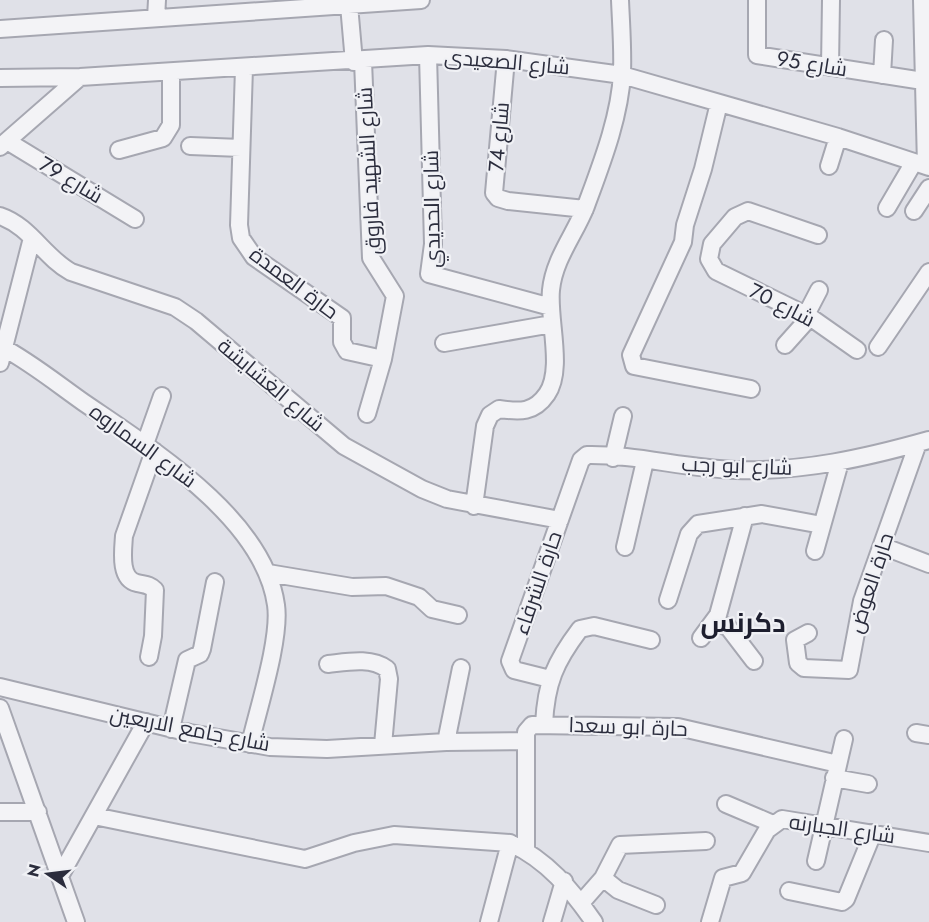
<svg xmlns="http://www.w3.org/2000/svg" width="929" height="922" font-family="Jost,Cairo,sans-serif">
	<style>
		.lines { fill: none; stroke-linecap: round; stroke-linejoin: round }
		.minor-casing { stroke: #a6a7b1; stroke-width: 20 }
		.minor { stroke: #f3f3f6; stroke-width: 16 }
		.labels { text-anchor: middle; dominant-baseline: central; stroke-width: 4.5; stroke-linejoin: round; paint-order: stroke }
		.street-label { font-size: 21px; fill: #2b2d3d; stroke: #f0f1f5 }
		.district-label { font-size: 27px; font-weight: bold; fill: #1d1e2e; stroke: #f0f1f5 }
	</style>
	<rect width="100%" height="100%" fill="#e0e1e8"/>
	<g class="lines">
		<defs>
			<path id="minor" d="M757,0V55L923,81
				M922,0L926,166
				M349,5L354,62
				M156,18L157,0
				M0,29L421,0
				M428,55L433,244L429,274L551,307
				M506,59L494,193L498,198L508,201L585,209
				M363,61L371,258L395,296L383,359L367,414
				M830,67L831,0
				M244,68L239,225L241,238L254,257L342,318V342L347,351L383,359
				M882,75L884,40
				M0,78L80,77L428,55L506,59L622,75L838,137L929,167
				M719,103L703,169L685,225L683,242L631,355L634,366L751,389
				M7,141L135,219
				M190,146L241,148
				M0,147L80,77
				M119,150L163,138L171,125V72
				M829,166L838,137
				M887,208L914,162
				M914,211L929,188
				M0,216C30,226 44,257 71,272L175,307L196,321L344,446L422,489L447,499L560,520
				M818,235L748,211L735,217L712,244L709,259L716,271L810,317L857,350
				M806,315L819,290
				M444,343L552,324
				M785,345L810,317
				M0,346C29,361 56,383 83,402C150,448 264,518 276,605C281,638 258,709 250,744
				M878,347L929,272
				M0,363L32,238
				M145,444L162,396
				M613,458L623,416
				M474,506L485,426L490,415L499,409C520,412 534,413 547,394C564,369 548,320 551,290C554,259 575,234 586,206C601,165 620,117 622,73C623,49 621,24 620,0
				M882,546L929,564
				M625,547L645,461
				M815,551L840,462
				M268,573L352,587L386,586L419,597L432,609L458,615
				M668,600L689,534L698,524L762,514L822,525
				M714,622L728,627L754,661
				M808,633L795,640L798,663L804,668L849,670L862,601L918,443
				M701,638L718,615L745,516
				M149,657L153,636L155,590C149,584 145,585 137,583C119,579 123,551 124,536L154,451
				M328,664C347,662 371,657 387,669L389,679L383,745
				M550,679L514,670L510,661L581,460L587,455C635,454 687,469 736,470C803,472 865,458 929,440
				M0,687L190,733L270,747L327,749L446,742L526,741
				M0,708L76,922
				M544,724C546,683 555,662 580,629L594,626L651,640
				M171,729L187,660L200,654L202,649L215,582
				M916,733L929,735
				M446,742L461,668
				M834,778L868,784
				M726,804L773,824
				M0,812H38
				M94,816L305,859L354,843L394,835L510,843C547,860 571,889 594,922
				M526,850V732L532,725L678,727L838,764
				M816,861L844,739
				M60,876L146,722
				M603,878L618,890L656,905
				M789,891L842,902L846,899L873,833
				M581,903L603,878L620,845L706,841
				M489,922L510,843
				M552,922L564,881
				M710,922L723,878L742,873L767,830L782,819L929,843"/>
		</defs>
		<!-- minor casing -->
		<use href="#minor" class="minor-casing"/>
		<!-- minor -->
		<use href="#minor" class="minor"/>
	</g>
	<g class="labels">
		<!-- street labels -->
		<g class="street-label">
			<text transform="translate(507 62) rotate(5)">شارع الصعيدى</text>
			<text transform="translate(812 64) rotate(9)">شارع 95</text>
			<text transform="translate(499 137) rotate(-85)">شارع 74</text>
			<text transform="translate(369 171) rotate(-93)">شارع الشهيد فاروق</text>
			<text transform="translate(71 180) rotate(31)">شارع 79</text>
			<text transform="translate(432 209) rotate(-91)">شارع الحديدي</text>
			<text transform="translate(294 283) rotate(37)">حارة العمدة</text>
			<text transform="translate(782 305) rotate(27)">شارع 70</text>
			<text transform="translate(271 385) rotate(40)">شارع الغشايشة</text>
			<text transform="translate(143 446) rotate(36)">شارع السماروه</text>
			<text transform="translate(737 466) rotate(2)">شارع ابو رجب</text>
			<text transform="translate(538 583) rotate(-71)">حارة الشرفاء</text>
			<text transform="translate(871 583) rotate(-72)">حارة العوض</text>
			<text transform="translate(628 727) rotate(2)">حارة ابو سعدا</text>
			<text transform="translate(190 729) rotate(11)">شارع جامع الاربعين</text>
			<text transform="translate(842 829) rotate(8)">شارع الجبارنه</text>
		</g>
		<!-- district labels -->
		<g class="district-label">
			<text x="743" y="622">دكرنس</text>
		</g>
	</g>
	<!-- north arrow -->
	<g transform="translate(48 874) rotate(284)" stroke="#f0f1f5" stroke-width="4.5" paint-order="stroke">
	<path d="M0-4.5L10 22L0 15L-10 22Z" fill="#2b2d3d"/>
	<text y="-9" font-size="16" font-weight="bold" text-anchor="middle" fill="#2b2d3d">N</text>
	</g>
</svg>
